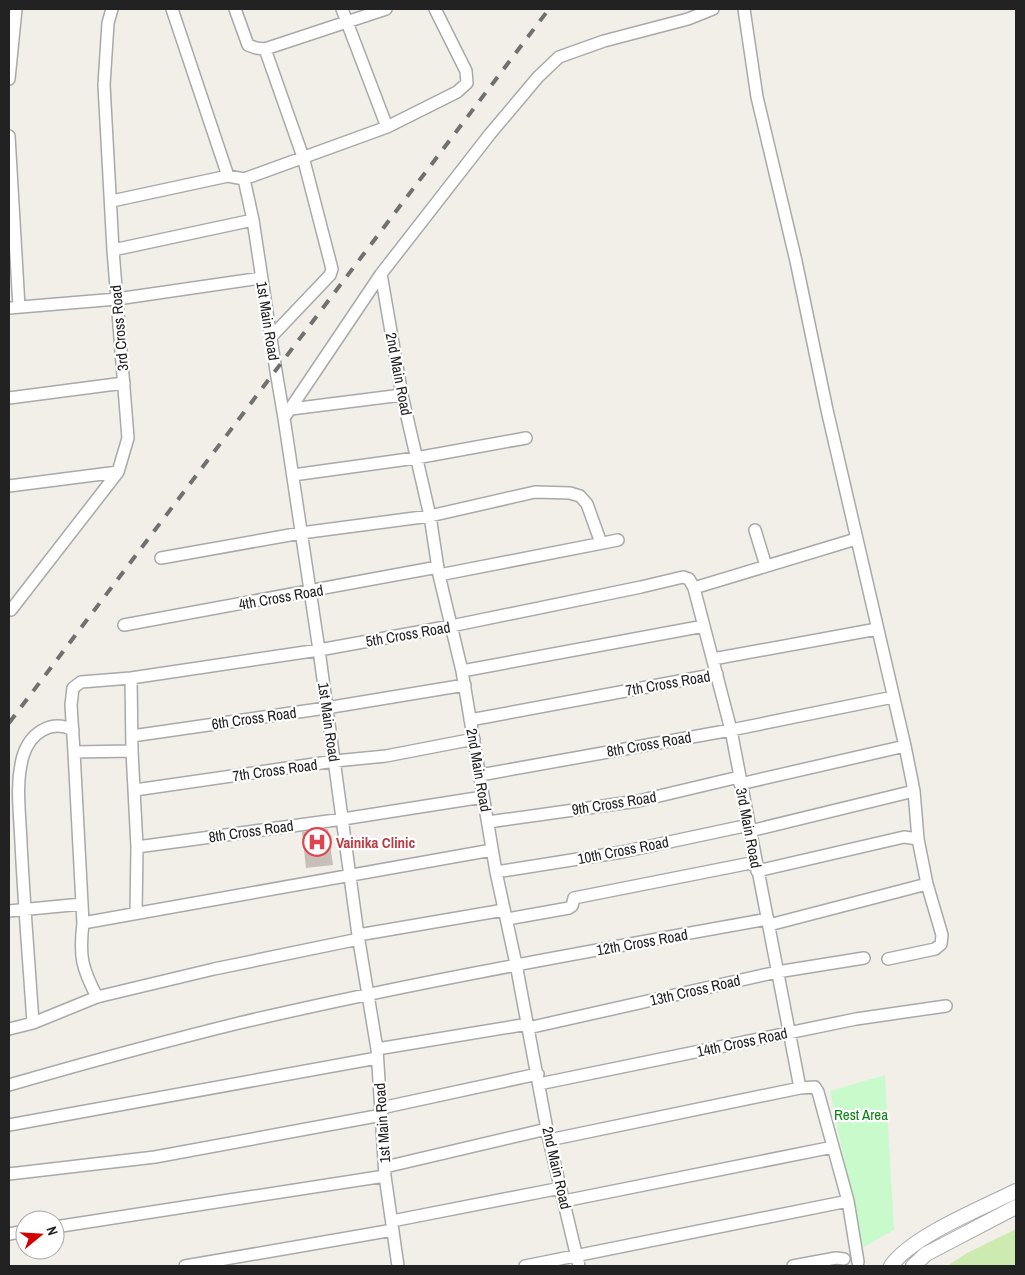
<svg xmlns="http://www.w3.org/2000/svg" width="1025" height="1275" font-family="'Archivo Narrow',sans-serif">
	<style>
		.grass { fill: #cdebb0 }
		.park { fill: #c8facc }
		.building { fill: #c7bfb8 }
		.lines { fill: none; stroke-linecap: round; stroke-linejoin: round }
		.minor-casing { stroke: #a9a9a9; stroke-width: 14 }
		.tertiary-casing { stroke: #a9a9a9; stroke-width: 16 }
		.minor { stroke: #fff; stroke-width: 11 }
		.tertiary { stroke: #fff; stroke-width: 14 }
		.rail { stroke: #707070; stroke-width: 4; stroke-dasharray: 10 10; stroke-linecap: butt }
		.labels { text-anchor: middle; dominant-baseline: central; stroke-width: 4.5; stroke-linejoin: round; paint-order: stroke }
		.street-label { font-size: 15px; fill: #222; stroke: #fff }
		.health-label { font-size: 15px; font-weight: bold; fill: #be3a42; stroke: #fff; text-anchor: start }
		.park-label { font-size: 15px; fill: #0c8416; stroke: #fff }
	</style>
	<rect width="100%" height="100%" fill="#f2efe9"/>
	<!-- grass -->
	<path class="grass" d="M1016,1229V1266H947L967,1253Z"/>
	<!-- park -->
	<path class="park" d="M885,1075L894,1230L862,1248L830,1091Z"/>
	<!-- building -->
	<path class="building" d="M328,829L333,865L306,868L302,832Z"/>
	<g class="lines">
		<defs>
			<path id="minor" d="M172,9L228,176
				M235,9L248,45L256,48L265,49L386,9
				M342,9L387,127
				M744,9L757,97L796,261L827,410L905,746L914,791L918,839L927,884L942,935L941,944L935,949L888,959
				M265,49L303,157L332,269L330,275L271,337
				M9,79L16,9
				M9,136L19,307
				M244,179L253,220L276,371L284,418L319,650L358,935L377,1049L385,1176L398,1266
				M112,201L228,176L244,179L387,127L457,92L467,83L466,71L435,9
				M113,250L253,220
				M381,274L402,395L430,516L439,575L462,671L496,872L516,964L549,1140L579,1266
				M9,308L117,299L261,278
				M9,398L124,383
				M291,409L402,395
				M284,418L381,274L490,134L538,77L559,57L604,41L688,19L713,9
				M293,475L416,458L526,438
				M9,486L118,472
				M755,530L766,566
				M161,558L301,533L430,516L535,492L570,493L580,496L587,504L601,543
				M439,575L618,540
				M694,588L856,539
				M11,610L118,472L128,438L113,250L104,85L108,23L112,9
				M124,625L438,567
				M713,659L877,629
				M462,671L704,626
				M131,678L132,751L137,847L136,913
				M470,720L717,674
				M132,736L326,708L465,685
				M132,751L74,752L71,705L73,688L81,682L131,678L319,650L451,626L641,587L683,577L689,579L694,588L731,730L800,1088
				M74,752L83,923C79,957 82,968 97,997
				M480,775L731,730L893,697
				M740,784L905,746
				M135,790L335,761L386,756L474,739
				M488,822L638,801L739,777
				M750,831L914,791
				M137,847L343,819L483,797
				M757,871L904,837L918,839
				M496,872L622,852L749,825
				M9,911L82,904
				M507,919L569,908L572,906L574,898L756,862
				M83,923L492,850
				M769,925L927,884
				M358,935L504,910
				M33,1023C29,963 24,903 21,843C20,814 15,784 23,756C30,733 51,719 73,730
				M528,1028L777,972L864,958
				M9,1029L33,1023L97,997L214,969L359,939
				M377,1049L528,1024
				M539,1084L856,1019L946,1006
				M9,1085C85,1063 162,1042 239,1023C414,982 591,951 768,919
				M381,1108L538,1074
				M9,1125L377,1058
				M549,1140L800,1088L815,1087L818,1092L848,1201L858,1262
				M385,1167L547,1129
				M9,1174L155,1157L382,1115
				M564,1201L833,1147
				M392,1221L561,1188
				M55,1227L385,1176
				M9,1234L25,1231
				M185,1266L393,1230
				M525,1266L848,1201
				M793,1266L836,1258L844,1259"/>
			<path id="tertiary" d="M891,1266C912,1236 982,1208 1016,1191
				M913,1266L926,1254L1016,1207"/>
		</defs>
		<!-- minor casing -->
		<use href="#minor" class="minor-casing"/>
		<!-- tertiary casing -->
		<use href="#tertiary" class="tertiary-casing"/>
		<!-- minor -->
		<use href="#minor" class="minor"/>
		<!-- tertiary -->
		<use href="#tertiary" class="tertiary"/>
		<!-- rail -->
		<path class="rail" d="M9,723L549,9"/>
	</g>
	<!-- icons -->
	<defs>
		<symbol id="hospital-ring" viewBox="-11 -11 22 22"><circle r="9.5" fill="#fff" stroke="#e0444e" stroke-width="1.5"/><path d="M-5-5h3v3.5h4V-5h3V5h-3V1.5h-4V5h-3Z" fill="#e0444e"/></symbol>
	</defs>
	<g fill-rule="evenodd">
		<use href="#hospital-ring" x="301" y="826" width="32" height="32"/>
	</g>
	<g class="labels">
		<!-- street labels -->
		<g class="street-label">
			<text transform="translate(268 321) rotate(81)">1st Main Road</text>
			<text transform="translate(119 328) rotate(-95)">3rd Cross Road</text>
			<text transform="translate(399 374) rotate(79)">2nd Main Road</text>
			<text transform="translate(281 597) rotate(-10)">4th Cross Road</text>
			<text transform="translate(408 634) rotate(-10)">5th Cross Road</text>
			<text transform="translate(668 683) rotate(-10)">7th Cross Road</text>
			<text transform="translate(254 718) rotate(-8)">6th Cross Road</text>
			<text transform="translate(329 722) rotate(82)">1st Main Road</text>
			<text transform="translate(649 744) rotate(-10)">8th Cross Road</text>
			<text transform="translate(275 770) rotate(-8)">7th Cross Road</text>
			<text transform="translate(479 770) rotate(80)">2nd Main Road</text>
			<text transform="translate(614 803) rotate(-9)">9th Cross Road</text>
			<text transform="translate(749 828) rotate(79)">3rd Main Road</text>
			<text transform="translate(251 831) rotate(-8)">8th Cross Road</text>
			<text transform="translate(623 850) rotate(-11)">10th Cross Road</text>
			<text transform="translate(642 942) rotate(-10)">12th Cross Road</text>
			<text transform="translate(695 990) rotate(-13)">13th Cross Road</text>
			<text transform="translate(742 1042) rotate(-12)">14th Cross Road</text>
			<text transform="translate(382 1123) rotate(-94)">1st Main Road</text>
			<text transform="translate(557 1168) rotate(77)">2nd Main Road</text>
		</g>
		<!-- health labels -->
		<g class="health-label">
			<text x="336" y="842">Vainika Clinic</text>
		</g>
		<!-- park labels -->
		<g class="park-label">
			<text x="861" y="1114">Rest Area</text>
		</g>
	</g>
	<!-- border -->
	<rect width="1025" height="1275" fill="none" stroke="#222222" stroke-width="20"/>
	<!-- north arrow -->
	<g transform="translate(40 1235) rotate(72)"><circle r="24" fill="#ffffff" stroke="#a7a7a7"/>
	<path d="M0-4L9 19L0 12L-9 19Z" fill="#d40000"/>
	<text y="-8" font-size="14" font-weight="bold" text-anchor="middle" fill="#222222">N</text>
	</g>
</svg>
